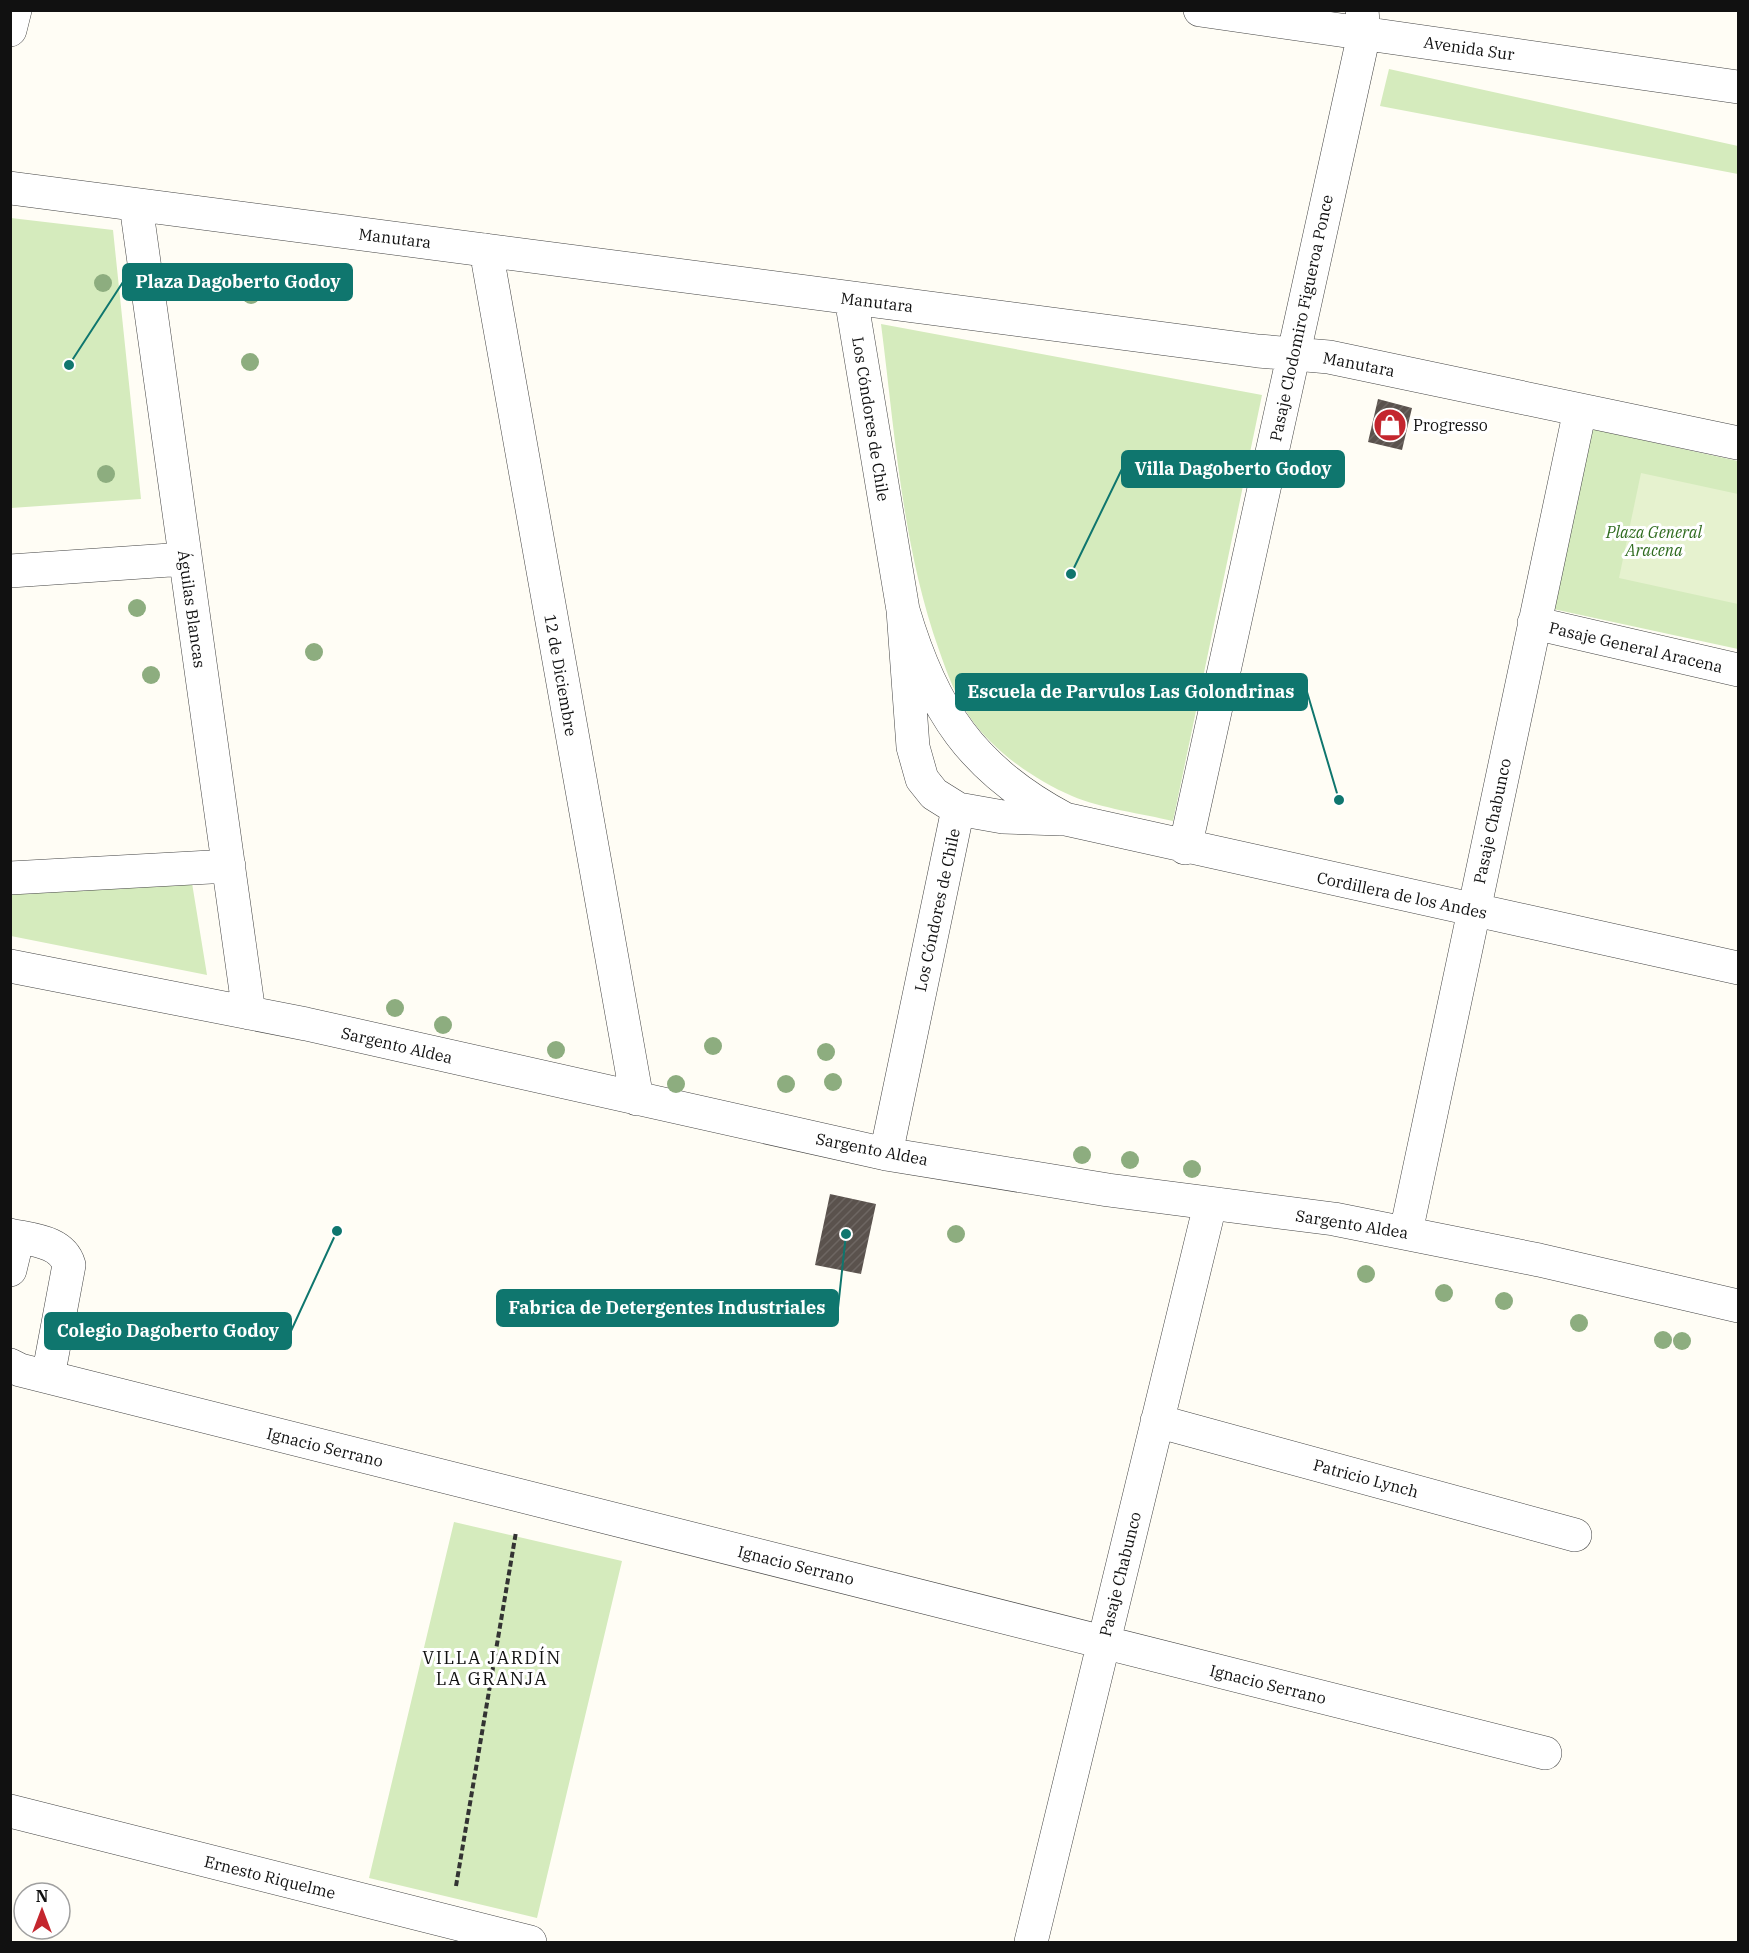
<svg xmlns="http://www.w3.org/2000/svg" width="1749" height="1953" font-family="'IBM Plex Serif',serif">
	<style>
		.grass { fill: #d5ebbd }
		.pitch { fill: #e6f2cf }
		.building { fill: url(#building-hatch) }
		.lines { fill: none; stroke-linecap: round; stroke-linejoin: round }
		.minor-casing { stroke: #444; stroke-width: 34 }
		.path { stroke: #333; stroke-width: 4; stroke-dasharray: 6 3; stroke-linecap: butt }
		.minor { stroke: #fff; stroke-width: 33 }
		.tree { fill: #8dad7f }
		.labels { text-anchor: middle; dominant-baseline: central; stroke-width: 6; stroke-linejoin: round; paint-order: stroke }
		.street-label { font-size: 16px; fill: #111; stroke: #fff }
		.poi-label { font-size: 16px; fill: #111; stroke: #fff; text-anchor: start }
		.park-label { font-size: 16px; font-style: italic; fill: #2f6b1f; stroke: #fff }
		.neighbourhood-label { font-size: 18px; letter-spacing: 1.5px; fill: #111; stroke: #fff }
		.leader { fill: none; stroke: #0f766e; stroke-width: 2 }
		.callout-dot { fill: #0f766e; stroke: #fff; stroke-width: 2 }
		.callout { fill: #0f766e; stroke: #0f766e; stroke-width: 2 }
		.callout-label { font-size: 18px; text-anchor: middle; font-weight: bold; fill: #fff }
	</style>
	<defs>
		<pattern id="building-hatch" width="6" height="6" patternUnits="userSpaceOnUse" patternTransform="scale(1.5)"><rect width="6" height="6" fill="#5a524d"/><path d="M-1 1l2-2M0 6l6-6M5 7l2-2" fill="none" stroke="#6d6662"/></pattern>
	</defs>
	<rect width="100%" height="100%" fill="#fffdf5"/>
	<!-- grass -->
	<path class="grass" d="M1389,69L1738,146V174L1380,106Z
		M11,218L113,230L141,499L11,508Z
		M881,324L1262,395L1173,821C1143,814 1100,808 1072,796C1034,780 992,750 969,716C955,695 947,673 939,650C902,546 895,433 881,324Z
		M1592,429L1738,461V649L1553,609Z
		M192,883L207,975L11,936V894Z
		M454,1522L622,1561L537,1918L369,1878Z"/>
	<!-- pitch -->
	<path class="pitch" d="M1641,473L1738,494V604L1619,578Z"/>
	<!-- building -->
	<path class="building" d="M1378,399L1412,408L1402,450L1368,442Z
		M830,1194L876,1204L861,1274L815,1265Z"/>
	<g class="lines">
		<defs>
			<path id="minor" d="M1200,10L1738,87
				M10,30L15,10
				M10,188L1258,351L1329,357L1738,443
				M136,205L249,1013
				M486,250L637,1099
				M851,298L903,610L913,747L922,779L934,794L958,809L1003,817L1060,819
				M10,571L185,559
				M903,610C932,709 972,770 1065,819L1738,968
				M1534,623L1738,670
				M1185,848L1364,34L1362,10
				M10,878L229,866
				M10,966L306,1024L886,1154L1108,1190L1334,1219L1539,1260L1738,1306
				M886,1154L958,809
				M1406,1232L1580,410
				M10,1235C32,1240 62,1241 69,1265L48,1377
				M10,1270L18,1237
				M10,1365L20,1370L1545,1753
				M1157,1421L1575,1535
				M10,1811L530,1942
				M1031,1942L1210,1205"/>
		</defs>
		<!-- minor casing -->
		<use href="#minor" class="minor-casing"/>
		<!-- path -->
		<path class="path" d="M456,1886L516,1532"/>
		<!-- minor -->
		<use href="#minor" class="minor"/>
	</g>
	<!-- trees -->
	<g class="tree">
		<circle cx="103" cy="283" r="9"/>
		<circle cx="251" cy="295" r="9"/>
		<circle cx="250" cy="362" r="9"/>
		<circle cx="106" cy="474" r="9"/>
		<circle cx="137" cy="608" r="9"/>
		<circle cx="314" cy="652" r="9"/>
		<circle cx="151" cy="675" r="9"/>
		<circle cx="395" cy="1008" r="9"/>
		<circle cx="443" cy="1025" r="9"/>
		<circle cx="713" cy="1046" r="9"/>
		<circle cx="556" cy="1050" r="9"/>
		<circle cx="826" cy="1052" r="9"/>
		<circle cx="833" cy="1082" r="9"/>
		<circle cx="676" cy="1084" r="9"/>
		<circle cx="786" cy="1084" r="9"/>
		<circle cx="1082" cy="1155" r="9"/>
		<circle cx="1130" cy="1160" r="9"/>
		<circle cx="1192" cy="1169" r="9"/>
		<circle cx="956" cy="1234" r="9"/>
		<circle cx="1366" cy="1274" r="9"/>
		<circle cx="1444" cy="1293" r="9"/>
		<circle cx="1504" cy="1301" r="9"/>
		<circle cx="1579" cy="1323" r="9"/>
		<circle cx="1663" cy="1340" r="9"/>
		<circle cx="1682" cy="1341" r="9"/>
	</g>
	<!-- icons -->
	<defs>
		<symbol id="shop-disc" viewBox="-11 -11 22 22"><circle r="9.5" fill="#c4262e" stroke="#fff"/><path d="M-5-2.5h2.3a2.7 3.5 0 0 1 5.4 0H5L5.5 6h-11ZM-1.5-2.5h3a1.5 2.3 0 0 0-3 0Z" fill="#fff"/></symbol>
	</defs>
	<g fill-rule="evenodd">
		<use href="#shop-disc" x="1371" y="406" width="38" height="38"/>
	</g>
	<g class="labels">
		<!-- street labels -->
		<g class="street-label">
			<text transform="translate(1469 48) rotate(8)">Avenida Sur</text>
			<text transform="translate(395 238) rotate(7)">Manutara</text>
			<text transform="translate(877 302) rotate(7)">Manutara</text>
			<text transform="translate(1301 318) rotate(-78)">Pasaje Clodomiro Figueroa Ponce</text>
			<text transform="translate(1359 364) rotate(11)">Manutara</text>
			<text transform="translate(871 419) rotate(81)">Los Cóndores de Chile</text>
			<text transform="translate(192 609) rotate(82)">Águilas Blancas</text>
			<text transform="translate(1636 647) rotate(13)">Pasaje General Aracena</text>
			<text transform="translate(561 675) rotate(80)">12 de Diciembre</text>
			<text transform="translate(1492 821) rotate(-78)">Pasaje Chabunco</text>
			<text transform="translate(1402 895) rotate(12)">Cordillera de los Andes</text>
			<text transform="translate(937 910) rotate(-78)">Los Cóndores de Chile</text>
			<text transform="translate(397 1045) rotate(13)">Sargento Aldea</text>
			<text transform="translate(872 1149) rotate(11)">Sargento Aldea</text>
			<text transform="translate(1352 1224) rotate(9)">Sargento Aldea</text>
			<text transform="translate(325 1447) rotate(14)">Ignacio Serrano</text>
			<text transform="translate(1366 1478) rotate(15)">Patricio Lynch</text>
			<text transform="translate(796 1565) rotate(14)">Ignacio Serrano</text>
			<text transform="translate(1120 1574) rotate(-76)">Pasaje Chabunco</text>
			<text transform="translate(1268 1684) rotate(14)">Ignacio Serrano</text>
			<text transform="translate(270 1877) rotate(14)">Ernesto Riquelme</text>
		</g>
		<!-- poi labels -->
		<g class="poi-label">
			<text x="1413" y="425">Progresso</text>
		</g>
		<!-- park labels -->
		<g class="park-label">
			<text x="1654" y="532">Plaza General<tspan x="1654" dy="18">Aracena</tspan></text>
		</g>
		<!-- neighbourhood labels -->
		<g class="neighbourhood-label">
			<text x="492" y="1657">VILLA JARDÍN<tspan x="492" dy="21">LA GRANJA</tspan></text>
		</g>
	</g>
	<!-- callouts -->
	<path class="leader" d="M69 365L123 282M1071 574L1122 469M1339 800L1307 692M846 1234L838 1308M337 1231L291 1331"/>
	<g class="callout-dot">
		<circle cx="69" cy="365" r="6"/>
		<circle cx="1071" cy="574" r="6"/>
		<circle cx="1339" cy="800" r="6"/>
		<circle cx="846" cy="1234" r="6"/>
		<circle cx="337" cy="1231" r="6"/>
	</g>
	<g class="callout">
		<rect x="123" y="264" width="229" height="36" rx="6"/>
		<rect x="1122" y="451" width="222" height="36" rx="6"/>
		<rect x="956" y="674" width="351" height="36" rx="6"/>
		<rect x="497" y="1290" width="341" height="36" rx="6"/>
		<rect x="45" y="1313" width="246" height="36" rx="6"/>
	</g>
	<g class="callout-label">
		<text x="238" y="288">Plaza Dagoberto Godoy</text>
		<text x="1233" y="475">Villa Dagoberto Godoy</text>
		<text x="1131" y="698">Escuela de Parvulos Las Golondrinas</text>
		<text x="667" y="1314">Fabrica de Detergentes Industriales</text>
		<text x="168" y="1337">Colegio Dagoberto Godoy</text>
	</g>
	<!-- border -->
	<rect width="1749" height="1953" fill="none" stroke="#111111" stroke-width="24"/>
	<!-- north arrow -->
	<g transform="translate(42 1911)"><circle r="28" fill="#ffffff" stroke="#a0a0a0" stroke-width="1.5"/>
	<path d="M0-4.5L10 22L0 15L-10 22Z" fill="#c4262e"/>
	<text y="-9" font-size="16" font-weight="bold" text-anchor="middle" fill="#111111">N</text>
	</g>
</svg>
